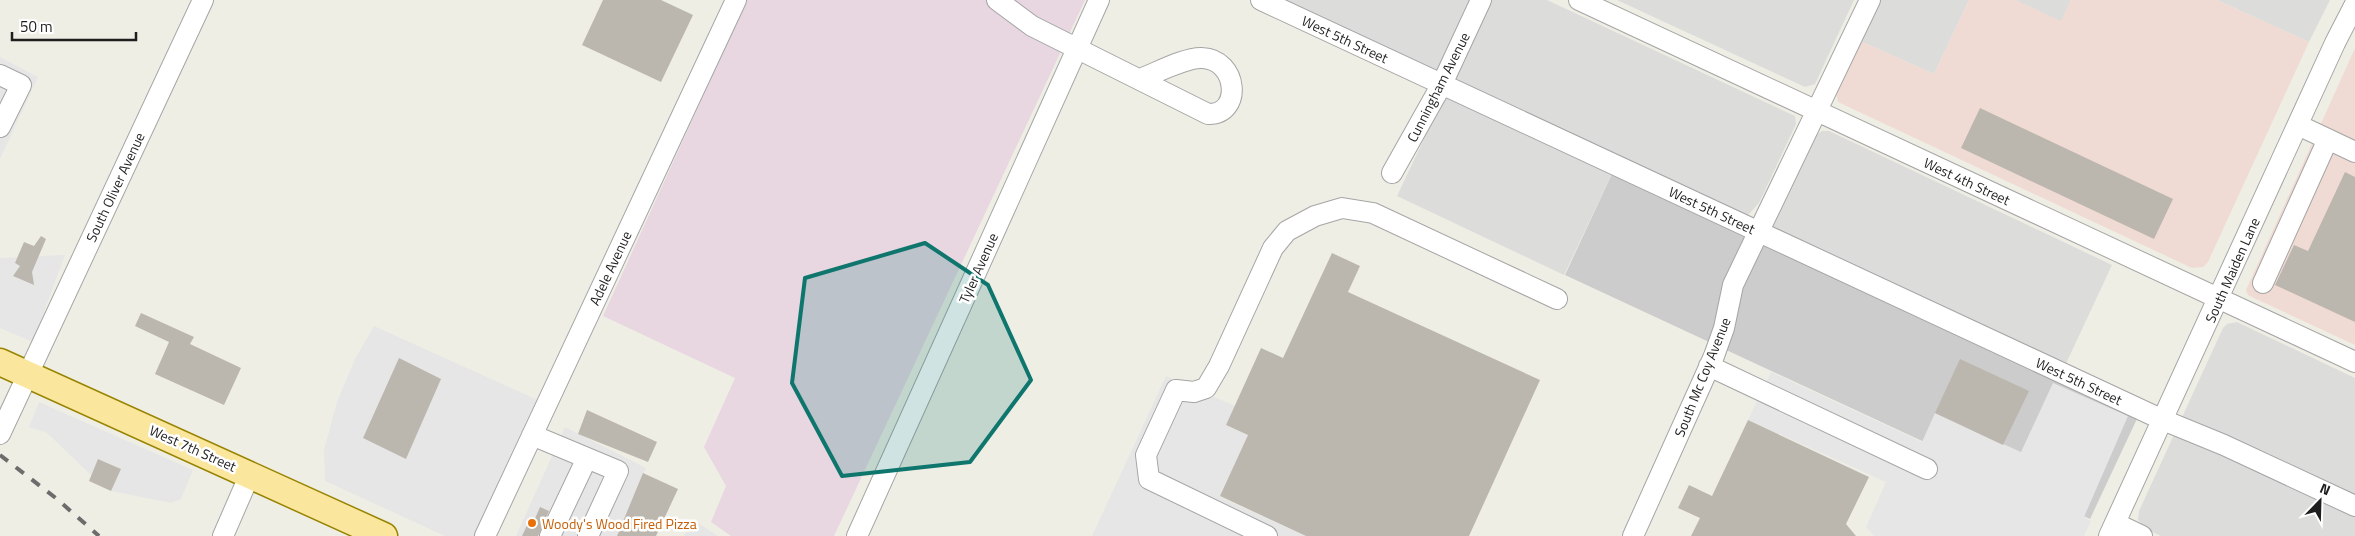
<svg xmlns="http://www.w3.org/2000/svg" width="2355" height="536" font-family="'Titillium Web',sans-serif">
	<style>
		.residential { fill: #dcdcdb }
		.commercial { fill: #f0dbd4 }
		.industrial { fill: #e8d6e1 }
		.religious { fill: #ccc }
		.parking { fill: #e6e6e6 }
		.building { fill: #bcb7ae }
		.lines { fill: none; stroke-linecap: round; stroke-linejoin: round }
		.minor-casing { stroke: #a5a5a5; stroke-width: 22 }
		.major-casing { stroke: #988401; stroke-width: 29 }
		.minor { stroke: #fff; stroke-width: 20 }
		.major { stroke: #fbe69e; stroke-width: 26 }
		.rail { stroke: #6c6c6c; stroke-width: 4; stroke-dasharray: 10 10; stroke-linecap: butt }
		.marked { fill: #0f766e; fill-opacity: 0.2; stroke: #0f766e; stroke-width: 4; stroke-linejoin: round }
		.food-dot { fill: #e8710a; stroke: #fff; stroke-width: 2 }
		.labels { text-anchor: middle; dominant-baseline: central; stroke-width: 5; stroke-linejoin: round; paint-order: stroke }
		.street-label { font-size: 14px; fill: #1e1e1e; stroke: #fff }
		.food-label { font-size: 14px; fill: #c56008; stroke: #fff; text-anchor: start }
	</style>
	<rect width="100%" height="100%" fill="#efeee5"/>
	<!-- residential -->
	<path class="residential" d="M1273,0H1547L1795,116L1796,124L1759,203L1749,214L1740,220L1617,163L1564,275L1397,196L1450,84Z
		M1617,0H1854L1815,84L1805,87Z
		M1879,0H1969L1934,74L1860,41Z
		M2015,0H2071L2061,22Z
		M2217,0H2330L2309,42Z
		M1822,131H1829L2112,265L2063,370L1771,234L1772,225L1815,136Z
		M2237,322L2355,378V536H2161L2148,530L2138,520L2139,511L2223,328L2227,324Z"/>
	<!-- commercial -->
	<path class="commercial" d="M1969,0H2015L2061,21L2071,0H2217L2309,42L2208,262L2203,267L2192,268L1838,102L1836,92L1860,41L1934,74Z
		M2355,48V345L2254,298L2248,295L2246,290Z"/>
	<!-- industrial -->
	<path class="industrial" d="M747,0H1085L834,536H731L711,522L726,486L704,447L735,378L603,316Z"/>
	<!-- religious -->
	<path class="religious" d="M1617,163L2143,406L2090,519L1565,275Z"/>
	<!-- parking -->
	<path class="parking" d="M0,57L38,77L0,159Z
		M65,255L33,342L0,328V258Z
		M374,326L540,401L481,536H445L325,481L324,450L337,402L355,359Z
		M1771,372L1922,442L1935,413L2021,452L2053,383L2128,416L2084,517L2091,521L2084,536H1874L1866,527L1886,482L1748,420Z
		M1166,376L1235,406L1226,425L1248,435L1220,497L1306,536H1092Z
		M39,402L193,470L181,499L171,503L111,491L120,468L98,459L92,476L47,433L29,427Z
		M565,427L646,468L617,536H516Z
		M692,519L718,536H684Z"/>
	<!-- building -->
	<path class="building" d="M603,0H661L693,15L661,82L582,45Z
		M1980,108L2173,199L2154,239L1961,148Z
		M2345,172L2355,177V322L2275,285L2294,245L2308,251Z
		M41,236L46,239L32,272L34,285L13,276L20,266L15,263L24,242L34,246Z
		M1332,253L1360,266L1348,292L1540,380L1469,536H1306L1220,496L1248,435L1226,425L1261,348L1283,358Z
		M141,313L194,337L190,344L241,368L224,405L155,374L169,342L135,326Z
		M399,358L441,379L406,459L363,438Z
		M1960,359L2029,391L2003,445L1935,413Z
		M587,410L657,442L648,462L578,434Z
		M1748,420L1869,477L1846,524L1856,536H1691L1700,518L1678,508L1689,485L1712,496Z
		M98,459L121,469L111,491L89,481Z
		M643,473L678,489L656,536H617Z
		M540,507L549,511L538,536H522L530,519L534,521Z"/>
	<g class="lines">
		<defs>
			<path id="minor" d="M997,0L1032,26L1208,114C1243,115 1238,59 1202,58C1186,57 1156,73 1140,79
				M1261,0L2163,420L2224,445L2355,506
				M1579,0L2355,362
				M0,75L21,85L0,127
				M2298,125L2355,152
				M1392,173L1442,84L1481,0
				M2263,283L2328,139
				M1709,366L1927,469
				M0,434L203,0
				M532,435L618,471L588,536
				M2115,523L2142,536
				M223,536L250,474
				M485,536L736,0
				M550,536L587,458
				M857,536L1099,0
				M1267,536L1149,479L1146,455L1176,390L1194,392L1206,388L1219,366L1273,248L1287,231L1315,216L1342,208L1373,213L1557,299
				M1633,536L1714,356L1724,328L1733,285L1870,0
				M2109,536L2335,43L2355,4"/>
			<path id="major" d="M0,362L384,536"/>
		</defs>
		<!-- minor casing -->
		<use href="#minor" class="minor-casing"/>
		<!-- major casing -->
		<use href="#major" class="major-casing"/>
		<!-- minor -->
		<use href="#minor" class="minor"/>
		<!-- major -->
		<use href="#major" class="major"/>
		<!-- rail -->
		<path class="rail" d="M0,455L57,499L99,536"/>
	</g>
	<!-- marked area -->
	<path class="marked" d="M925,243L988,285L1031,380L970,462L842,476L792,383L805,278Z"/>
	<!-- markers -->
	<circle class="food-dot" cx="532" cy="523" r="5"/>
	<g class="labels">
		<!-- street labels -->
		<g class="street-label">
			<text transform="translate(1345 39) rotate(25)">West 5th Street</text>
			<text transform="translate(1438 87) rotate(-63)">Cunningham Avenue</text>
			<text transform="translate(1967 181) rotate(25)">West 4th Street</text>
			<text transform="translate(115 187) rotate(-65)">South Oliver Avenue</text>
			<text transform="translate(1712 210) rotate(25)">West 5th Street</text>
			<text transform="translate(610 268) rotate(-65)">Adele Avenue</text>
			<text transform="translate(978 268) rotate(-66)">Tyler Avenue</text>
			<text transform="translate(2232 270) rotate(-66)">South Maiden Lane</text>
			<text transform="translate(1702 377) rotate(-68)">South Mc Coy Avenue</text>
			<text transform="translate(2079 381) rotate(25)">West 5th Street</text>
			<text transform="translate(193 448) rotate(24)">West 7th Street</text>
		</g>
		<!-- food labels -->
		<g class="food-label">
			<text x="542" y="523">Woody's Wood Fired Pizza</text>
		</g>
	</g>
	<!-- north arrow -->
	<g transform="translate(2320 501) rotate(23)" stroke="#ffffff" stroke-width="4" paint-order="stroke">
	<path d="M0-4L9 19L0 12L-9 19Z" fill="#1e1e1e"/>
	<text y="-8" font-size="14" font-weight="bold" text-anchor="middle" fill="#1e1e1e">N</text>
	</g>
	<!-- scale -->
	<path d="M12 32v8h124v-8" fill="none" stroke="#1e1e1e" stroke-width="2.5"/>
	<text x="20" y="32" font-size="15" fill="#1e1e1e" stroke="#ffffff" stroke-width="4" paint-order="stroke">50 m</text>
</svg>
